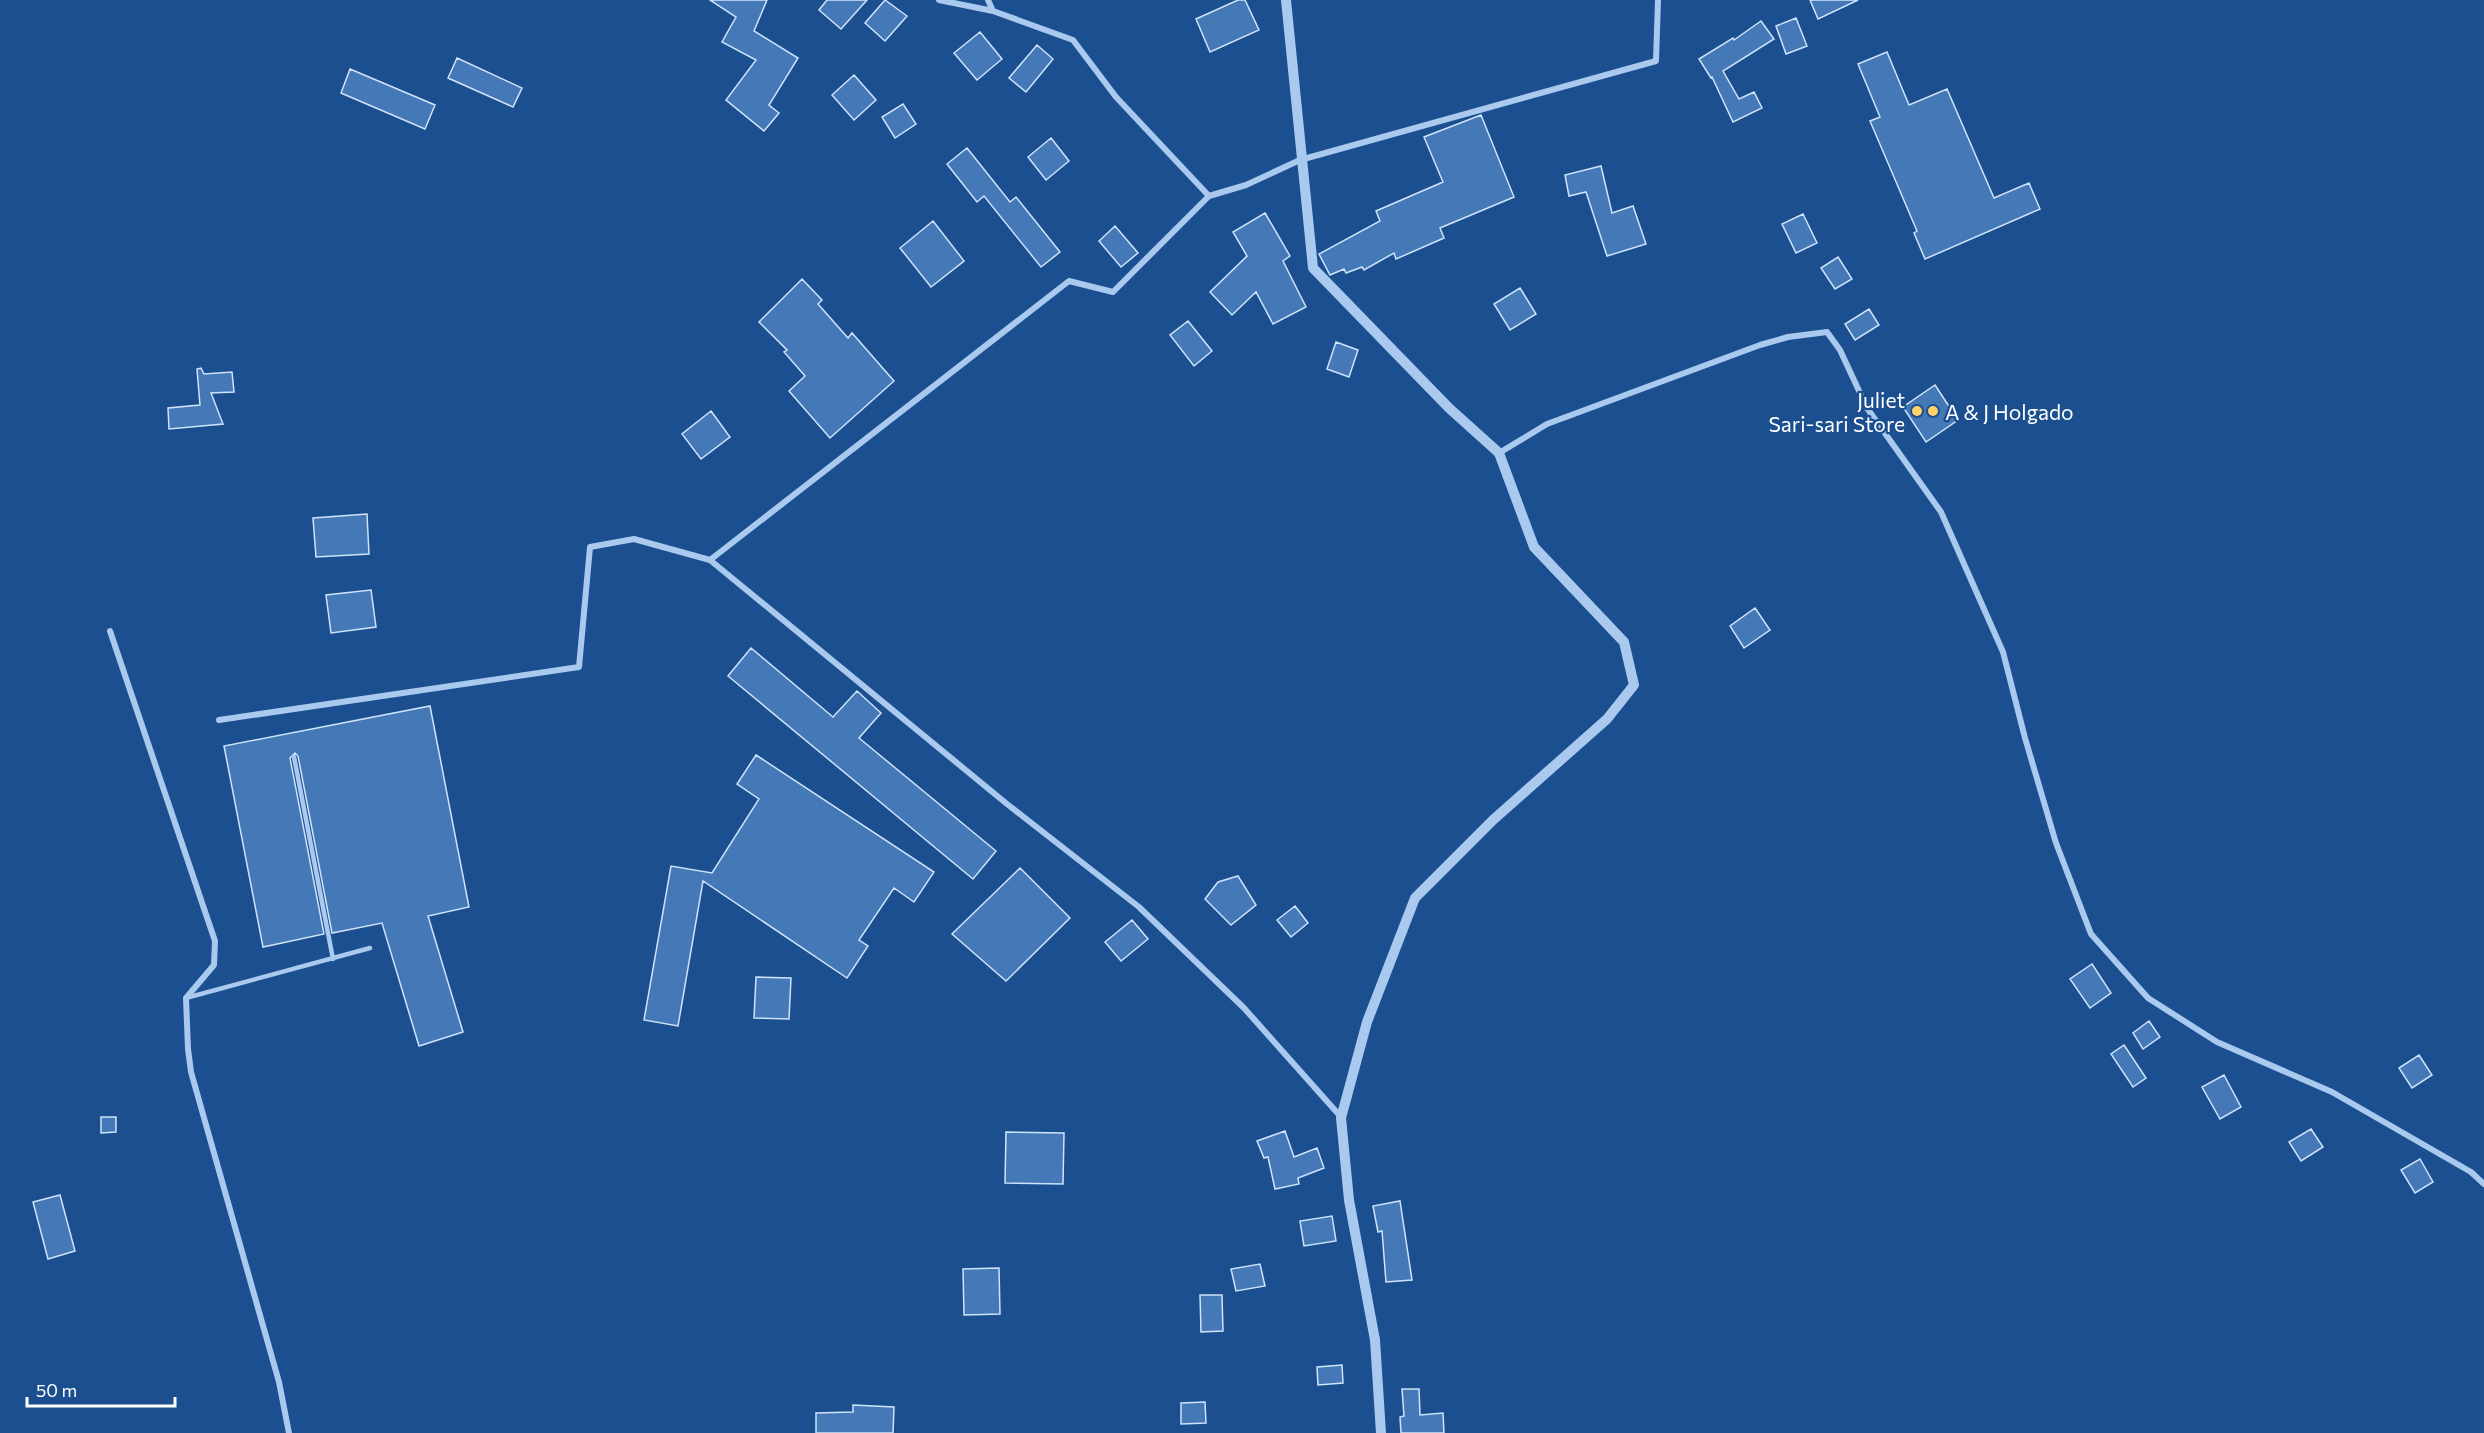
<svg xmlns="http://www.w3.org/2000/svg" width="2484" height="1433" font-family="Commissioner,sans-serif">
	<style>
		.building { fill: #4478b7; stroke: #cfe3fa; stroke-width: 1.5 }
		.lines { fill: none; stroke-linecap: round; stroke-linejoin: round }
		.service { stroke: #a9c9ee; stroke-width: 4.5 }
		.minor { stroke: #a9c9ee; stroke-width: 6 }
		.tertiary { stroke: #a9c9ee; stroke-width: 10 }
		.poi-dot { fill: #ffd166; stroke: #1b4f8f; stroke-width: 2 }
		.labels { text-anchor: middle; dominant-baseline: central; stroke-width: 4.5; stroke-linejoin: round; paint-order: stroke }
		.poi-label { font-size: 21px; fill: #fff; stroke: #1b4f8f; text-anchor: end }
	</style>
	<rect width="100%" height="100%" fill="#1b4f8f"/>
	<!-- building -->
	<path class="building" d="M710,0H767L754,31L798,58L769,105L779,113L764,131L726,100L756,60L722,42L736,17Z
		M827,0H867L841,29L819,10Z
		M885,0L907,16L885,41L865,23Z
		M1238,0H1245L1259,30L1210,52L1196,19Z
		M1810,0H1858L1818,19Z
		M1796,18L1807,46L1786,54L1776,26Z
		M1761,21L1774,39L1723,71L1739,99L1754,92L1762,108L1733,122L1712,77L1711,78L1699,59L1733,38L1734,40Z
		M980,32L1002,59L977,80L954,53Z
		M1037,45L1053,59L1026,92L1009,78Z
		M1887,52L1909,105L1947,89L1994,198L2029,183L2040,209L1925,259L1914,233L1917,231L1870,121L1880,117L1858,64Z
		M457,58L522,88L513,107L448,78Z
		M350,69L435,105L425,129L341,93Z
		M854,75L876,100L854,120L832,95Z
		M903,104L916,124L895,138L882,117Z
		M1481,115L1514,197L1440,228L1444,238L1396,259L1394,253L1364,270L1362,267L1346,273L1344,269L1330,275L1319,254L1380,221L1376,211L1443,182L1424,137Z
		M1051,138L1069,161L1046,180L1028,157Z
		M967,148L1010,202L1016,197L1060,252L1041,267L984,196L977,202L947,164Z
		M1601,166L1612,213L1633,206L1646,244L1607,256L1586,192L1569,196L1565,175Z
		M1265,213L1290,256L1283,261L1306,307L1273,324L1256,292L1232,315L1210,292L1247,256L1233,232Z
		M1803,214L1817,243L1796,253L1782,224Z
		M933,221L964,261L931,287L900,248Z
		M1115,226L1138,253L1121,267L1099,241Z
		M1838,257L1852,279L1835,289L1821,268Z
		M802,279L822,300L818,304L848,338L852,333L894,381L830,438L789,391L805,376L784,352L787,350L759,322Z
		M1520,288L1536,314L1510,330L1494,304Z
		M1869,309L1879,325L1855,340L1845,324Z
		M1188,321L1212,351L1194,366L1170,335Z
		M1336,342L1358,350L1349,377L1327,369Z
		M201,368L204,374L232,372L234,392L211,393L223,424L169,429L168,408L200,405L197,369Z
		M1935,385L1958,420L1926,442L1903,407Z
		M711,411L730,437L701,459L682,434Z
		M367,514L369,554L316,557L313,518Z
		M371,590L376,627L331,633L326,595Z
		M1755,608L1770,630L1744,648L1730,626Z
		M751,648L833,717L857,691L881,713L859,738L996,851L973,879L728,676Z
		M430,706L469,907L428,916L463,1032L419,1046L382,923L332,933L298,756L295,753L290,758L324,934L263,947L224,746Z
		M756,755L934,872L914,902L894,888L859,940L868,946L847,978L703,881L678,1026L644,1020L671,866L712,873L759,799L737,784Z
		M1020,868L1070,918L1006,981L952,934Z
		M1238,876L1256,905L1231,925L1205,899L1218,882Z
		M1295,906L1308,923L1291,937L1277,920Z
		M1132,920L1148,939L1121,961L1105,942Z
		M2092,964L2111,993L2090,1008L2070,979Z
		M756,977L791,978L789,1019L754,1018Z
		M2149,1021L2160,1037L2143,1049L2133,1033Z
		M2124,1045L2146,1078L2133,1087L2111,1054Z
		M2419,1055L2432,1075L2412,1088L2399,1068Z
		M2224,1075L2241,1107L2220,1119L2202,1087Z
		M101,1117H116V1132L101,1133Z
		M2311,1129L2323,1147L2301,1161L2289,1142Z
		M1285,1131L1294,1157L1317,1148L1324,1168L1298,1178L1299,1184L1275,1189L1268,1157L1264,1158L1257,1141Z
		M1006,1132L1064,1133L1063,1184L1005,1183Z
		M2420,1159L2433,1182L2415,1193L2401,1170Z
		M60,1195L75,1251L48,1259L33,1202Z
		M1400,1201L1412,1280L1386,1282L1382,1231L1378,1232L1373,1206Z
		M1332,1216L1336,1241L1304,1246L1300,1221Z
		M1260,1264L1265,1286L1236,1291L1231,1269Z
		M999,1268L1000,1314L964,1315L963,1269Z
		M1200,1295H1222L1223,1331L1201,1332Z
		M1342,1365L1343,1383L1318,1385L1317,1367Z
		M1402,1389H1419L1420,1415L1443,1413L1444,1433H1401L1400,1417L1404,1416Z
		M1205,1402L1206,1423L1181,1424V1403Z
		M853,1405L894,1407L893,1433H816V1413L853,1412Z"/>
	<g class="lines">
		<!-- service -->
		<path class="service" d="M294,757L333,959
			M186,998L370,948"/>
		<!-- minor -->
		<path class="minor" d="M939,0L993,11
			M988,0L993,11L1073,40L1116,97L1209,196L1246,185L1300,160L1656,61L1658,0
			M1499,453L1547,424L1760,345L1788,337L1827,332L1840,350L1867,408L1941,512L2003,652L2025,738L2056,843L2091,934L2148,998L2217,1042L2332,1092L2471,1172L2484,1184
			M710,560L1007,804L1139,907L1244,1008L1341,1117
			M110,631L215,941L214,965L186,998L188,1049L191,1072L279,1382L289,1433
			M219,720L579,667L590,547L634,539L710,560L1069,281L1113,292L1209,196"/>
		<!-- tertiary -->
		<path class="tertiary" d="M1286,0L1313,268L1449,408L1499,453L1534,547L1624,642L1634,685L1607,719L1493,820L1415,898L1367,1022L1341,1118L1349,1200L1375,1340L1381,1433"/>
	</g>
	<!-- markers -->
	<g class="poi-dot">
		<circle cx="1917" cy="411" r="6"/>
		<circle cx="1933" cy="411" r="6"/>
	</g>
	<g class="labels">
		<!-- poi labels -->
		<g class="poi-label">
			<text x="1905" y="399">Juliet<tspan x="1905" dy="24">Sari-sari Store</tspan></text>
			<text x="1945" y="411" text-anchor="start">A &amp; J Holgado</text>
		</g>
	</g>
	<!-- scale -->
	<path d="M27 1397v9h148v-9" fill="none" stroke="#ffffff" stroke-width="3"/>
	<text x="36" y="1397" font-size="18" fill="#ffffff" stroke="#1b4f8f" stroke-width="4.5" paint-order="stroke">50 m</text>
</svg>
